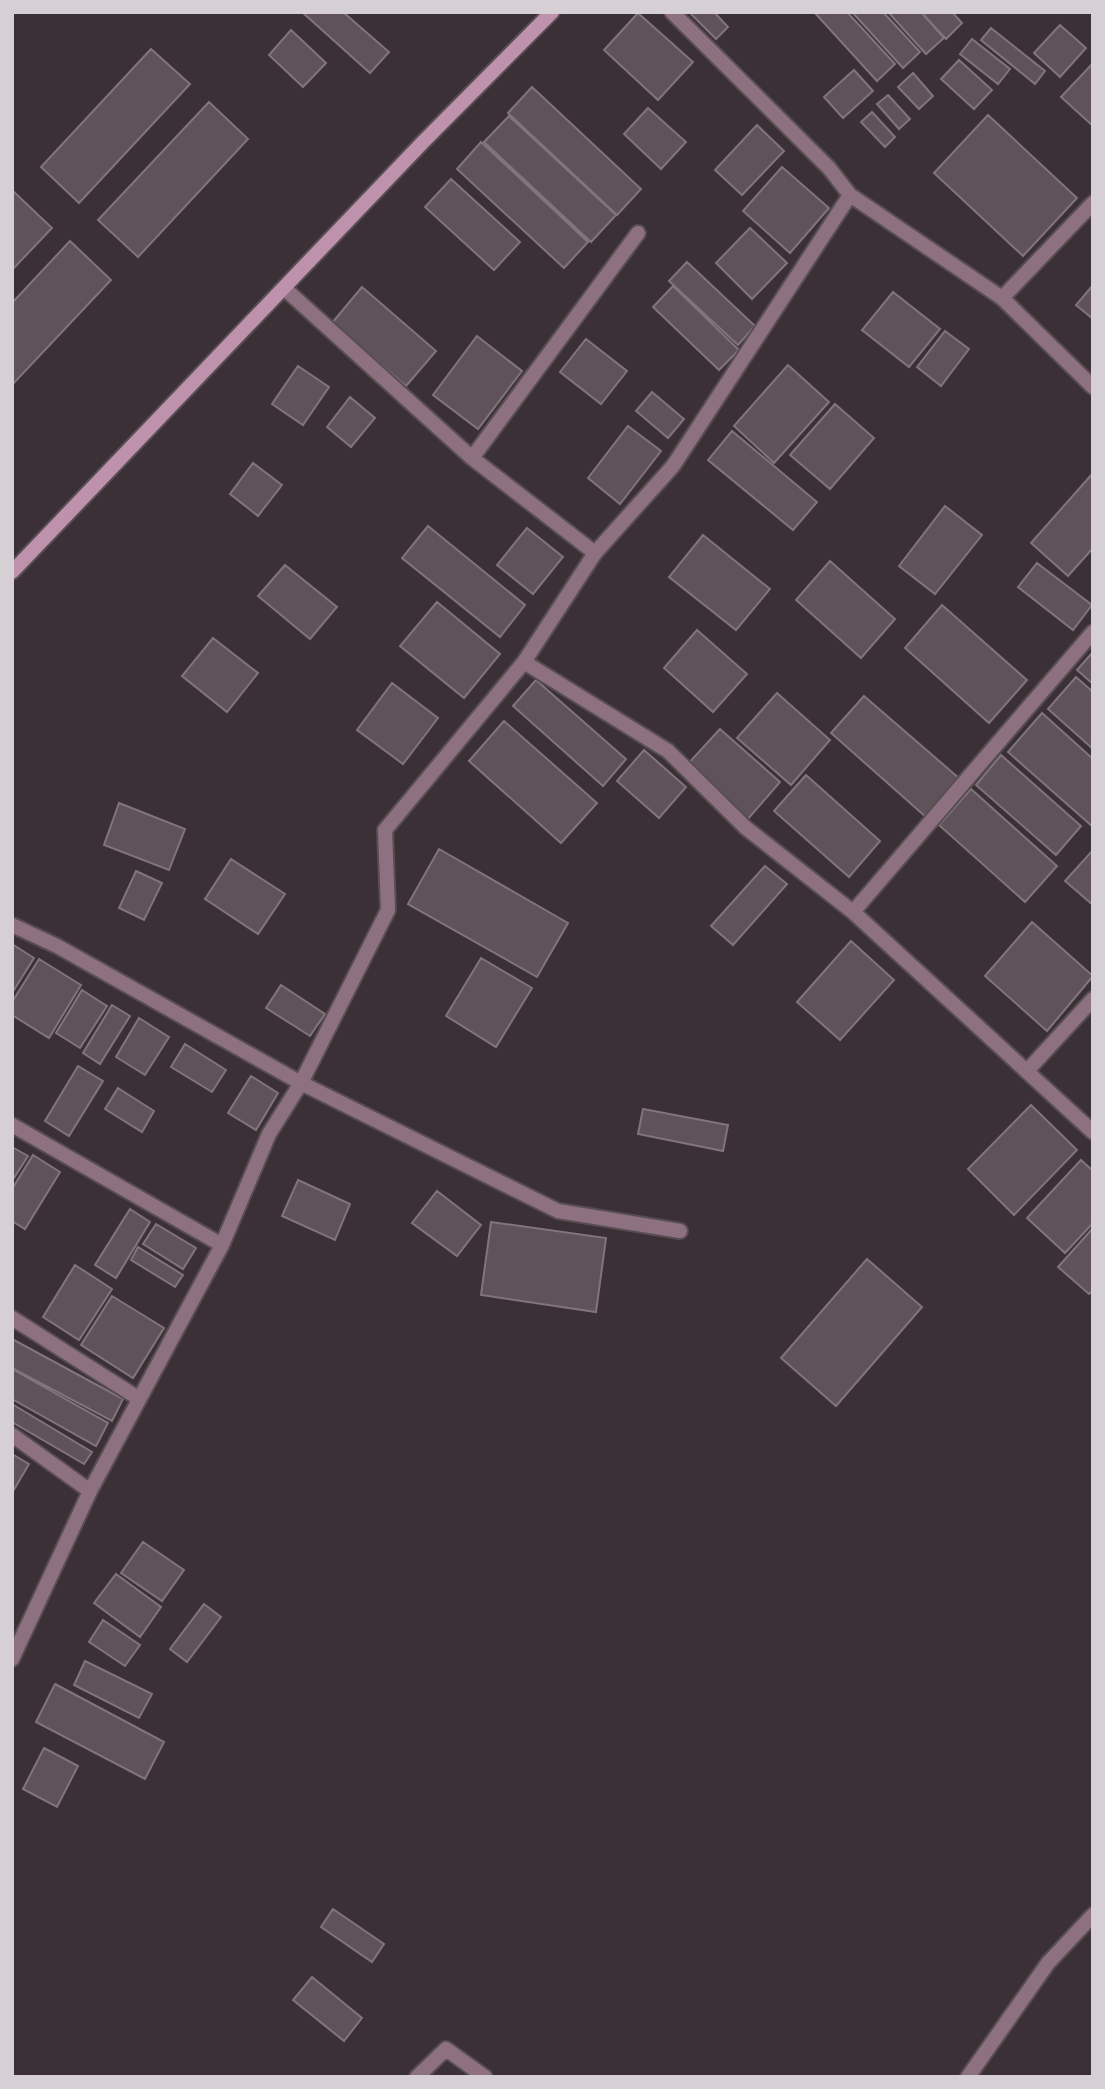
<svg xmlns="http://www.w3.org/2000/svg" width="1105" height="2089" font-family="Signika,sans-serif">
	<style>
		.building { fill: #5f5259; stroke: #81747b; stroke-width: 2 }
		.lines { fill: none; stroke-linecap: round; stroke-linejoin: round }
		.street-casing { stroke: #584d53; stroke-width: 18 }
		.secondary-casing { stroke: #584d53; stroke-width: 18 }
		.street { stroke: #8d7181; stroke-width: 14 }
		.secondary { stroke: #be92ac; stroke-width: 14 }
	</style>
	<rect width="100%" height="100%" fill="#3c3037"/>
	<!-- building -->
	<path class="building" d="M302,12H343L389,52L370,73Z
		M689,12H714L728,27L716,39Z
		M814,12H847L895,64L877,81Z
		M852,12H883L920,52L903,68Z
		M888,12H921L944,38L926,54Z
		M921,12H952L962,23L946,39Z
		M638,13L693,62L658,100L604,50Z
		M1060,25L1086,48L1060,77L1034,53Z
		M991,28L1045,71L1035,84L981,40Z
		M291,30L326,63L303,87L269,55Z
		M972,39L1010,69L998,84L960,54Z
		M151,49L190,84L79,203L41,167Z
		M959,60L992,90L974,109L941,79Z
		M1093,63V126L1061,97Z
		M854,70L873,91L843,118L824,97Z
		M913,73L933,96L919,109L898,87Z
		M532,87L641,189L617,215L508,113Z
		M888,95L910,119L899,129L877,104Z
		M209,102L248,139L138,257L98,220Z
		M648,108L686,142L661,169L624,134Z
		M872,112L895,137L885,147L861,122Z
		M988,115L1077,198L1023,256L934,173Z
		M509,116L616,215L591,242L484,142Z
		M757,125L784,151L742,195L715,170Z
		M481,142L588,242L564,268L457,169Z
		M782,167L829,208L790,253L743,211Z
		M451,179L520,242L494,270L425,207Z
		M14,192L52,228L12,270V194Z
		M750,228L787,263L752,299L716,263Z
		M70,241L111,280L12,385V303Z
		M687,262L755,326L738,345L669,281Z
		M1093,285V319L1076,305Z
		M673,286L739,350L719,370L653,307Z
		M362,287L436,351L406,386L332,323Z
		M893,292L940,329L909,367L862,330Z
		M945,331L969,349L941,386L917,367Z
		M477,336L522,371L478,429L433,395Z
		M586,339L627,371L601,404L560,372Z
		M788,365L829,402L774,463L734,426Z
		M298,366L329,387L303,425L272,404Z
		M652,392L684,419L668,438L636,411Z
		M350,397L375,418L351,447L327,427Z
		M835,404L874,438L830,489L790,455Z
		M628,426L661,451L620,504L588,478Z
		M732,431L817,502L793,530L708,460Z
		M253,463L282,485L258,516L230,494Z
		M1093,473V548L1068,576L1031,543Z
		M945,506L982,535L935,594L899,566Z
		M428,526L525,605L500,637L402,558Z
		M527,528L563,557L533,594L497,565Z
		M703,535L770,589L736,630L669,577Z
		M830,561L895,619L861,658L796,600Z
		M1037,563L1092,605L1073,630L1018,587Z
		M285,565L337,607L310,639L258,596Z
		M437,602L500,654L464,698L400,646Z
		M942,605L1027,680L989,723L905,648Z
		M697,630L747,674L713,712L664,668Z
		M213,638L258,673L227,712L182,676Z
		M1093,652V684L1077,670Z
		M1076,677L1093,692V749L1048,709Z
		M536,680L626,759L603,786L513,706Z
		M392,683L438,718L403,764L357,730Z
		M777,693L830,740L791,785L737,738Z
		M864,696L960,779L926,817L831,733Z
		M1042,713L1093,759V827L1008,752Z
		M504,721L597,803L561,843L469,761Z
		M720,729L780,782L747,820L686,766Z
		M644,750L686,787L659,818L617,781Z
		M1001,755L1081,826L1056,855L976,785Z
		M806,775L880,841L849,877L774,811Z
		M971,789L1057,866L1025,902L939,825Z
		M119,803L185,829L169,870L104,845Z
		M439,849L568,923L537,977L408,904Z
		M1093,850V905L1065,881Z
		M231,859L285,894L258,934L205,899Z
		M765,866L787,884L733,945L711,926Z
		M136,871L162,883L144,920L119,908Z
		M1032,922L1093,976L1047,1031L985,976Z
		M851,941L894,980L840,1040L797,1002Z
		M12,944L34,958L12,993Z
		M481,958L532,988L496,1047L446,1016Z
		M39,959L81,985L49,1038L12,1015V1002Z
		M281,985L325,1014L310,1036L266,1008Z
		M82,990L107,1006L80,1048L56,1033Z
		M112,1005L130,1016L100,1064L83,1053Z
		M139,1018L169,1037L145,1075L116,1057Z
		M185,1044L226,1070L212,1092L171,1067Z
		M78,1066L103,1081L69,1136L45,1121Z
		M251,1076L278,1093L256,1130L228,1113Z
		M118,1088L154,1111L142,1132L105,1109Z
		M1031,1105L1077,1150L1014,1215L968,1169Z
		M643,1109L728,1125L723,1151L638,1134Z
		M12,1147L28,1156L12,1181Z
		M33,1155L60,1172L25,1229L12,1221V1189Z
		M1081,1160L1093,1171V1223L1065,1253L1027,1218Z
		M298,1180L350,1204L335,1240L282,1216Z
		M437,1191L481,1225L457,1256L412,1223Z
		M130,1209L150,1222L116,1278L95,1265Z
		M491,1222L606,1238L596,1312L481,1295Z
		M156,1224L196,1248L183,1269L143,1244Z
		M1093,1228V1290L1089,1294L1058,1267Z
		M138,1247L183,1275L175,1287L131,1260Z
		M867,1259L922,1307L836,1406L781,1358Z
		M75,1265L112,1289L79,1340L43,1317Z
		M112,1296L164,1328L133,1378L81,1345Z
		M12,1339L123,1399L112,1421L12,1368Z
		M12,1369L108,1423L96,1446L12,1399Z
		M12,1404L92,1452L84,1464L12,1422Z
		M12,1454L29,1464L12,1493Z
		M143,1542L184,1570L162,1601L121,1573Z
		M116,1574L161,1607L140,1637L94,1603Z
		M204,1604L221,1617L187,1662L170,1649Z
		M103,1620L140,1645L125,1666L89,1642Z
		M85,1661L152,1694L139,1718L74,1685Z
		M55,1684L164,1742L145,1779L36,1722Z
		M44,1748L78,1766L57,1807L23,1789Z
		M333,1909L384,1944L372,1962L321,1927Z
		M312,1977L362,2018L344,2041L293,2000Z"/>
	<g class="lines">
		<defs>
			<path id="street" d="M672,12L829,168L850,195L1002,298L1093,387
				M284,288L472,458L595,553
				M1002,298L1093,203
				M472,458L638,233
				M1093,632L853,912L1093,1132
				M524,662L668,751L746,828L853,912
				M12,925L57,946L301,1083L558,1211L680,1231
				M1027,1071L1093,999
				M12,1125L222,1245
				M12,1318L138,1398
				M12,1435L90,1491
				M12,1659L90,1491L222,1245L269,1134L301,1083L388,910L385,830L524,662L595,553L673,466L850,195
				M417,2077L446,2049L485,2077
				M968,2077L1048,1963L1093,1915"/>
			<path id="secondary" d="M12,572L423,142L552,12"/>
		</defs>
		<!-- street casing -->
		<use href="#street" class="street-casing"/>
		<!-- secondary casing -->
		<use href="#secondary" class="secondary-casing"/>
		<!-- street -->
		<use href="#street" class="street"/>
		<!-- secondary -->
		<use href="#secondary" class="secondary"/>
	</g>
	<!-- border -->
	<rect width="1105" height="2089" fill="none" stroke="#d6cfd3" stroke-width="28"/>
</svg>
